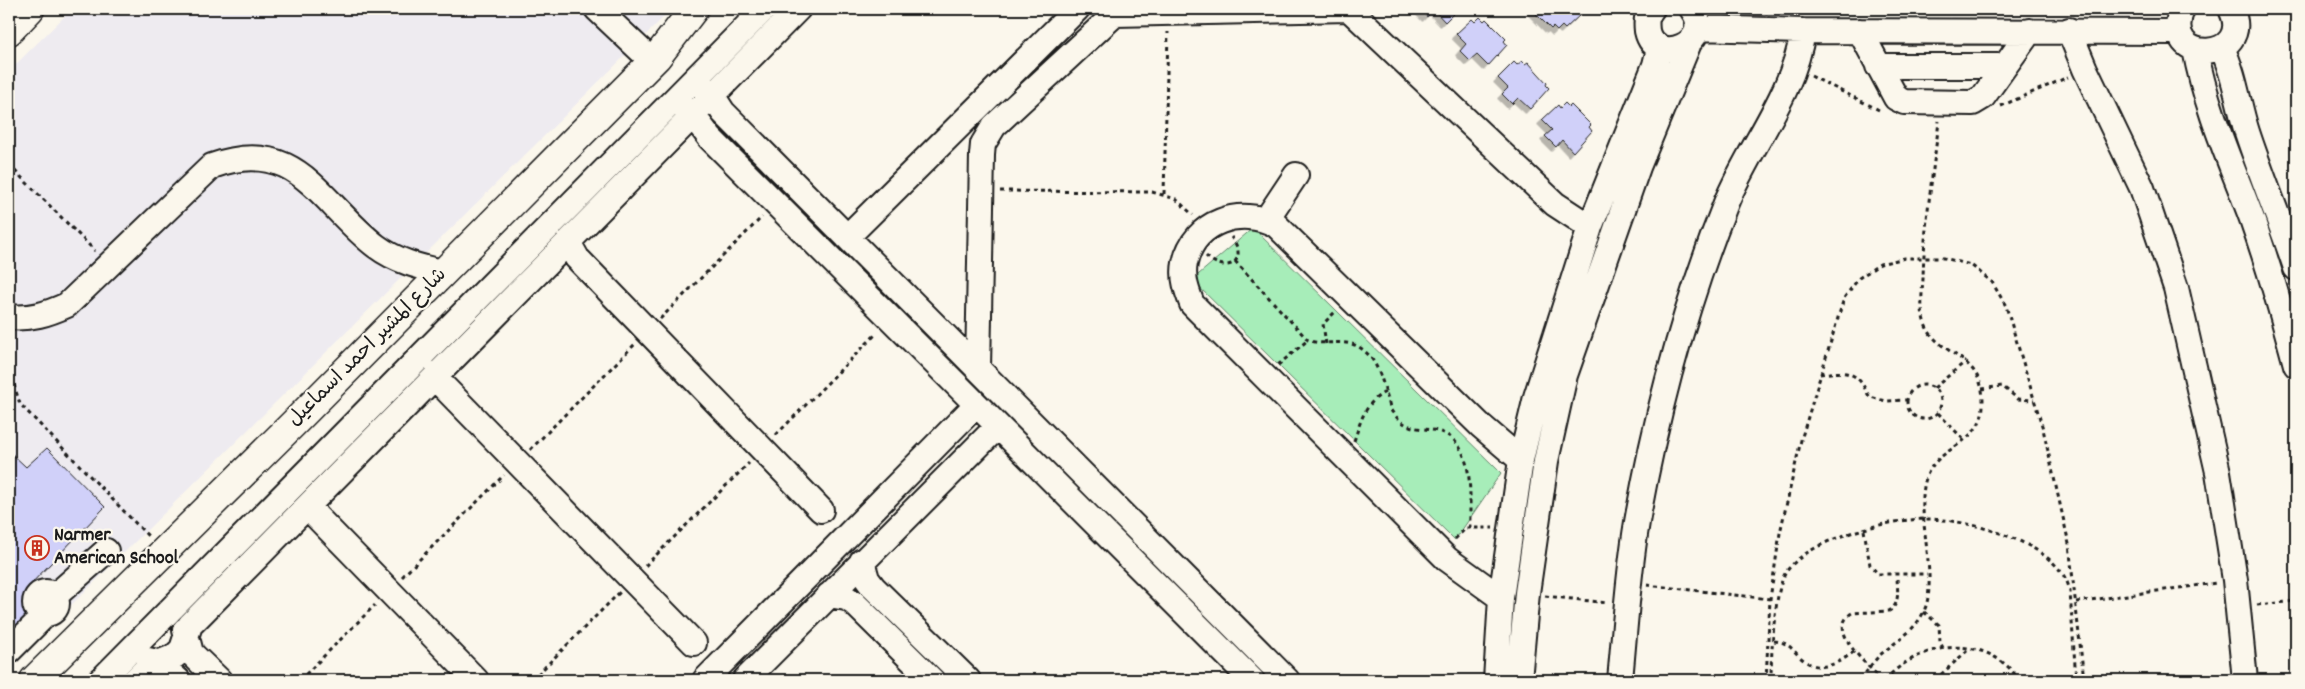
<svg xmlns="http://www.w3.org/2000/svg" width="2305" height="689" font-family="Dekko,'Playpen Sans Arabic',sans-serif">
	<style>
		.built { fill: #eeebf0 }
		.green { fill: #a7edb9; stroke: #62846a }
		.building { fill: #d0d0f9; stroke: #1c1c1c; filter: url(#shadow) }
		.lines { fill: none; stroke-linecap: round; stroke-linejoin: round }
		.minor-casing { stroke: #1c1c1c; stroke-width: 28 }
		.major-casing { stroke: #1c1c1c; stroke-width: 31 }
		.path { stroke: #1c1c1c; stroke-width: 3; stroke-dasharray: 4 4; stroke-linecap: butt }
		.minor { stroke: #fbf7ec; stroke-width: 24 }
		.major { stroke: #fbf7ec; stroke-width: 28 }
		.labels { text-anchor: middle; dominant-baseline: central; stroke-width: 4.5; stroke-linejoin: round; paint-order: stroke }
		.street-label { font-size: 20px; fill: #1c1c1c; stroke: #fbf7ec }
		.poi-label { font-size: 20px; font-weight: bold; fill: #1c1c1c; stroke: #fbf7ec; text-anchor: start }
	</style>
	<defs>
		<filter id="shadow"><feDropShadow dx="-4.5" dy="4.5" stdDeviation="0" flood-color="#0004"/></filter>
	</defs>
	<rect width="100%" height="100%" fill="#fbf7ec"/>
	<filter id="ink" filterUnits="userSpaceOnUse"><feTurbulence type="fractalNoise" baseFrequency=".02" numOctaves="2"/><feDisplacementMap in="SourceGraphic" scale="10" xChannelSelector="R" yChannelSelector="G"/><feConvolveMatrix kernelMatrix="1 2 1 2 8 2 1 2 1" color-interpolation-filters="sRGB"/></filter>
	<g filter="url(#ink)">
		<!-- built -->
		<path class="built" d="M72,9H672L9,667V71Z"/>
		<!-- green -->
		<path class="green" d="M1253,228L1501,473L1455,540L1192,280Z"/>
		<!-- building -->
		<path class="building" d="M1419,9H1458L1445,22L1434,10L1427,17Z
			M1531,9H1576L1581,14L1565,29L1562,26L1557,31L1553,27L1551,29Z
			M1480,17L1484,21L1486,19L1506,39L1504,41L1507,45L1488,66L1477,55L1470,61L1460,51L1466,44L1456,34L1472,19L1475,22Z
			M1522,61L1525,64L1528,62L1547,83L1546,85L1549,88L1530,109L1518,98L1512,104L1502,94L1508,88L1498,78L1514,62L1517,65Z
			M1565,103L1569,107L1571,105L1591,125L1589,127L1592,131L1573,152L1562,140L1556,147L1545,136L1552,130L1542,120L1558,105L1560,108Z
			M47,448L105,507L26,589L32,611L9,634V451L26,467Z"/>
		<g class="lines">
			<defs>
				<path id="minor" d="M597,9L652,61
					M1349,9L1555,204L1590,227
					M1652,9C1646,16 1646,22 1647,31C1655,68 1717,42 1692,9
					M2182,9C2159,67 2256,62 2231,9
					M1697,28L1803,31L2179,32
					M2069,30L2085,69L2142,188L2176,288L2218,472L2235,580L2245,680
					M1860,31L1896,98L1904,102L1973,103L1983,97L2030,31
					M2222,48C2235,75 2238,104 2247,132C2262,178 2281,222 2296,268
					M2195,49C2206,109 2231,163 2252,219C2269,267 2283,316 2296,365
					M1878,66H2005
					M701,85L712,95L723,112L1287,680
					M681,105L692,114L710,138L1252,680
					M1266,220L1296,175
					M847,237L1077,9
					M568,242L577,258L821,510
					M9,317C31,319 47,314 67,305L212,166C297,135 319,202 376,246C396,261 419,267 443,272
					M978,369L982,155L983,144L994,126L1115,14L1349,9
					M437,373L440,383L694,643
					M310,504L316,516L476,680
					M862,561L867,579L873,587L968,680
					M35 603a11 11 0 1 1 22 0a11 11 0 1 1-22 0Z
					M829,595L846,598L854,603L932,680
					M55,596L106,551
					M1501,598L1447,559L1192,304C1187,291 1182,278 1185,263C1194,221 1241,206 1276,225L1480,425L1521,460
					M185,630L191,653L219,680
					M9,651L46,614
					M148,660L157,662L178,680
					M101,680L764,9
					M135,680L148,667L175,656L182,649L190,625L196,619L798,9
					M705,680L976,405
					M745,680L998,426
					M1496,680L1501,598L1521,460L1536,397L1590,227L1655,65L1658,53L1656,44
					M1519,680L1527,593L1546,461L1565,375L1638,167L1689,43
					M1620,680C1625,628 1628,575 1637,522C1656,414 1685,305 1726,203C1750,145 1794,94 1803,31"/>
				<path id="major" d="M9,31L30,9
					M34,680L294,423L657,57L694,9"/>
			</defs>
			<!-- minor casing -->
			<use href="#minor" class="minor-casing"/>
			<!-- major casing -->
			<use href="#major" class="major-casing"/>
			<!-- path -->
			<path class="path" d="M1811,76L1879,110
				M2001,106L2068,77
				M9,165L95,251
				M1000,191L1152,192L1176,199L1193,215
				M1164,194L1168,32
				M1206,256C1227,276 1250,260 1231,237
				M1235,261L1308,340C1323,346 1337,340 1352,344C1376,352 1381,378 1388,399C1389,403 1390,410 1393,413C1407,431 1419,427 1437,431C1477,441 1469,498 1470,528
				M660,319L762,217
				M1326,344L1323,324L1336,311
				M1278,365L1308,340
				M9,369L20,404L149,537
				M1820,374C1833,373 1848,369 1859,380C1864,385 1866,392 1870,397L1886,401L1906,400
				M1907 402a17 17 0 1 1 34 0a17 17 0 1 1-34 0Z
				M1934,388L1966,361
				M1982,389L2002,386L2018,399L2034,400
				M1938,413L1965,441
				M776,435L877,333
				M1354,441C1361,420 1365,403 1385,392
				M530,450L635,344
				M1864,530L1870,565L1878,574H1927
				M1455,539L1466,528H1493
				M645,566L749,463
				M402,577L504,475
				M1647,585L1770,599
				M1545,596L1608,603
				M2076,602L2216,583
				M2257,605L2296,601
				M1924,612L1939,625L1940,642L1943,648
				M1774,641C1788,642 1791,648 1800,657C1819,675 1838,664 1856,650
				M300,680L375,605
				M532,680L620,592
				M1766,680L1770,599L1780,533L1801,440L1844,298L1859,278L1880,264L1905,258H1944L1971,265L1992,282L2006,306L2043,429L2069,544L2084,680
				M1771,680C1771,657 1774,590 1786,572C1809,539 1885,520 1924,519C1966,518 2062,543 2070,592L2076,680
				M1861,680C1866,672 1872,663 1879,656C1894,642 1915,632 1924,611C1940,577 1912,508 1928,473C1942,444 1984,444 1983,402C1983,353 1939,358 1925,324C1920,310 1922,293 1923,279C1924,226 1933,174 1939,121
				M1882,680C1868,665 1825,630 1852,613L1889,611C1901,604 1897,588 1897,576
				M1885,680C1920,641 1987,632 2019,680
				M1935,680L1969,649"/>
			<!-- minor -->
			<use href="#minor" class="minor"/>
			<!-- major -->
			<use href="#major" class="major"/>
		</g>
	</g>
	<!-- icons -->
	<defs>
		<symbol id="building-ring" viewBox="-11 -11 22 22"><circle r="9.5" fill="#fbf7ec" stroke="#c8321e" stroke-width="1.5"/><path d="M-4-6H4V6H1V3H-1V6H-4ZM-2.5-4.3h1.7v1.8h-1.7ZM.8-4.3h1.7v1.8H.8ZM-2.5-1h1.7V.8h-1.7ZM.8-1h1.7V.8H.8Z" fill="#c8321e"/></symbol>
	</defs>
	<g fill-rule="evenodd">
		<use href="#building-ring" x="23" y="534" width="28" height="28"/>
	</g>
	<g class="labels">
		<!-- street labels -->
		<g class="street-label">
			<text transform="translate(368 348) rotate(-45)">شارع المشير احمد اسماعيل</text>
		</g>
		<!-- poi labels -->
		<g class="poi-label">
			<text x="54" y="536">Narmer<tspan x="54" dy="23">American School</tspan></text>
		</g>
	</g>
	<!-- margin -->
	<rect width="2305" height="689" fill="none" stroke="#fbf7ec" stroke-width="30"/>
	<rect x="15" y="15" width="2275" height="659" fill="none" stroke="#1c1c1c" stroke-width="2" filter="url(#ink)"/>
</svg>
